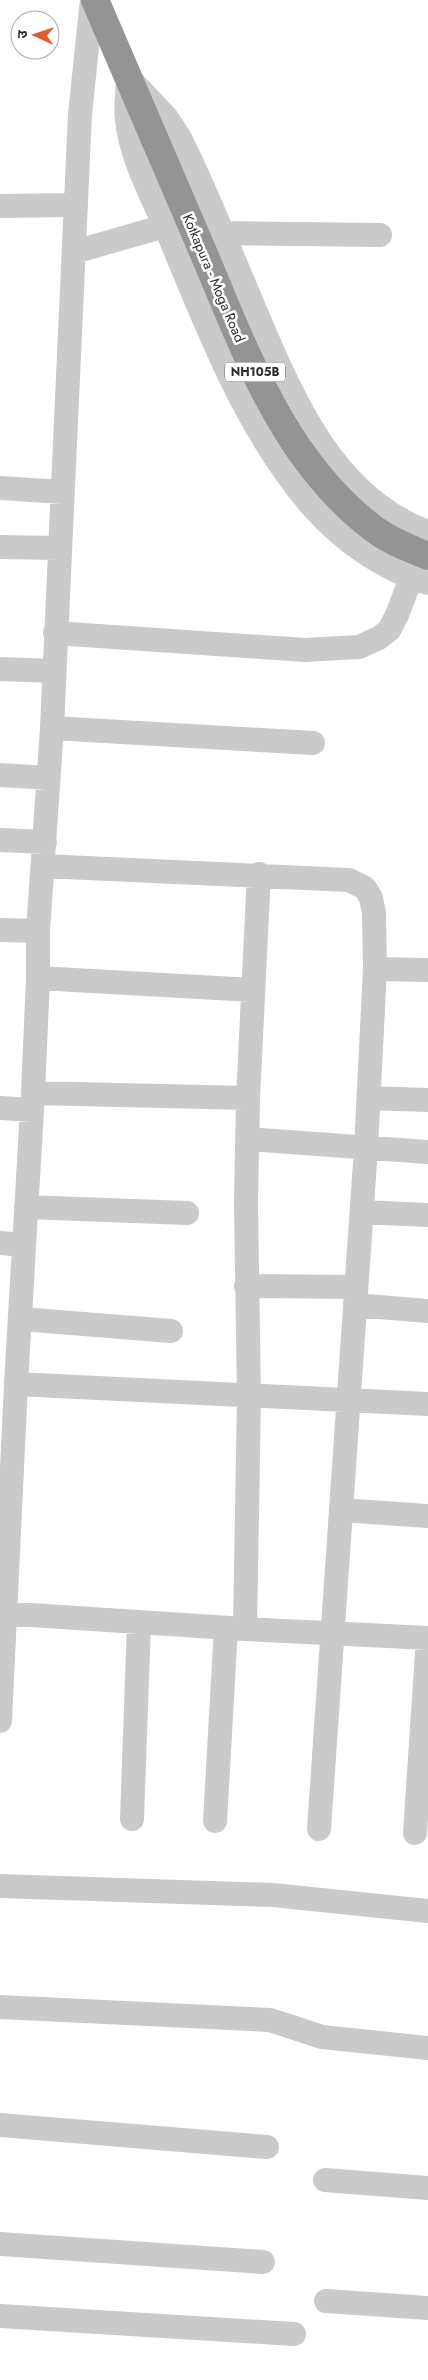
<svg xmlns="http://www.w3.org/2000/svg" width="428" height="2380" font-family="Jost,'Noto Sans Devanagari',sans-serif">
	<style>
		.lines { fill: none; stroke-linecap: round; stroke-linejoin: round }
		.minor { stroke: #cacaca; stroke-width: 24 }
		.highway { stroke: #949494; stroke-width: 28 }
		.labels { text-anchor: middle; dominant-baseline: central; stroke-width: 5; stroke-linejoin: round; paint-order: stroke }
		.shield { fill: #fff; stroke: #6c6c6c; stroke-width: 1 }
		.shield-label { font-size: 12px; font-weight: bold; fill: #2d2d2d }
		.street-label { font-size: 14px; fill: #2d2d2d; stroke: #fff }
	</style>
	<rect width="100%" height="100%" fill="#fff"/>
	<g class="lines">
		<!-- minor -->
		<path class="minor" d="M128,78C128,91 125,106 127,120C131,159 153,198 168,233C207,327 244,426 310,504C341,540 383,570 428,583
			M132,81L166,117L180,138C207,192 229,249 253,305C290,392 331,497 428,532
			M0,206L76,205
			M222,233L380,235
			M74,252L165,226
			M0,488L62,492
			M0,547L59,548
			M55,633L305,650L359,647L379,638L389,630L397,615L411,578
			M0,669L53,671
			M52,728L313,743
			M0,775L48,778
			M0,840L45,842
			M43,866L349,880L365,888L371,898L374,913L375,969L366,1148L319,1829
			M0,930L38,931
			M375,969L428,970
			M38,978L253,990
			M33,1093L248,1098
			M369,1098L428,1100
			M0,1108L32,1110
			M248,1139L428,1152
			M26,1207L187,1213
			M362,1212L428,1215
			M0,1243L24,1245
			M246,1286L356,1287
			M355,1305L428,1311
			M21,1319L171,1331
			M16,1384L428,1404
			M341,1510L428,1516
			M0,1613L245,1629L428,1638
			M245,1629L249,1397L246,1203L248,1098L259,874
			M0,1721L16,1384L33,1093L38,978V931L52,728L80,114L92,0
			M132,1819L139,1623
			M215,1821L226,1628
			M415,1833L428,1638
			M0,1886L273,1895L428,1911
			M0,2007L270,2020L322,2037L428,2048
			M0,2125L267,2147
			M325,2180L428,2188
			M0,2244L263,2262
			M326,2301L428,2308
			M0,2316L294,2334"/>
		<!-- highway -->
		<path class="highway" d="M95,0C129,80 163,160 198,240C243,344 280,458 374,529C390,541 410,549 428,556"/>
	</g>
	<g class="labels">
		<!-- shield labels -->
		<rect class="shield" x="225" y="362.5" width="60" height="19" rx="4"/>
		<g class="shield-label">
			<text x="255" y="372">NH105B</text>
		</g>
		<!-- street labels -->
		<g class="street-label">
			<text transform="translate(214 278) rotate(67)">Kotkapura - Moga Road</text>
		</g>
	</g>
	<!-- north arrow -->
	<g transform="translate(35 35) rotate(273)"><circle r="24" fill="#ffffff" stroke="#ababab"/>
	<path d="M0-4L9 19L0 12L-9 19Z" fill="#e35b31"/>
	<text y="-8" font-size="14" font-weight="bold" text-anchor="middle" fill="#2d2d2d">उ</text>
	</g>
</svg>
